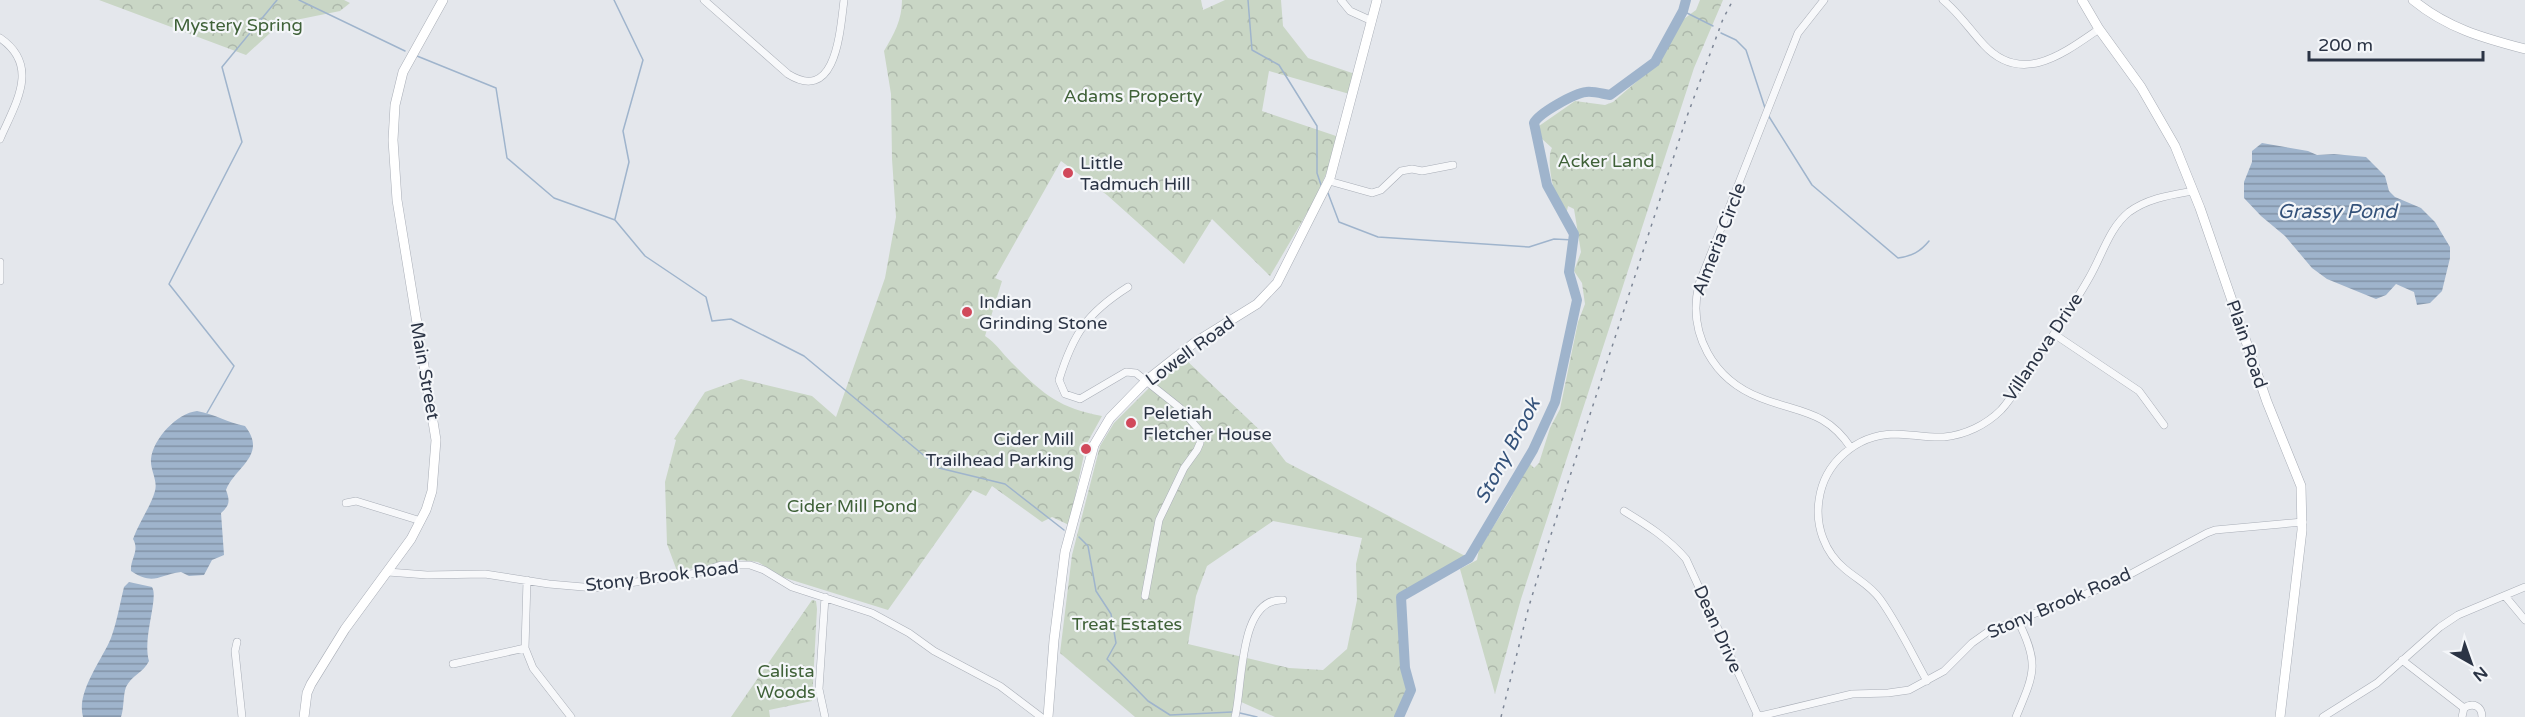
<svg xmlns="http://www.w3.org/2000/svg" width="2525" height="717" font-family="'Varela Round',sans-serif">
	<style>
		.park { fill: url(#park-crowns); fill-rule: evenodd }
		.water { fill: url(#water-rules) }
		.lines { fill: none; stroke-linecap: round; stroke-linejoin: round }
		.stream { stroke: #9fb4cc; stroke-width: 1.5 }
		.river { stroke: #9fb4cc; stroke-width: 10 }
		.street-casing { stroke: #a9aeb7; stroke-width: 8 }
		.secondary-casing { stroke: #a9aeb7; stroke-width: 10 }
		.street { stroke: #f7f8fa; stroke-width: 7 }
		.secondary { stroke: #fff; stroke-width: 9 }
		.rail { stroke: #7d8696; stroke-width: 1.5; stroke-dasharray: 3 6; stroke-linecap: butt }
		.poi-dot { fill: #d1495b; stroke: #f4f6f9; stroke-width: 2 }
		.labels { text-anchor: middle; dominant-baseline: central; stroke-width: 4.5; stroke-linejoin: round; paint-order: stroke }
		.park-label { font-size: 18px; fill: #3f6138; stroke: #f4f6f9 }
		.poi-label { font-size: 18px; fill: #2b3445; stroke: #f4f6f9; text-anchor: start }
		.street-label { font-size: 18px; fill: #2b3445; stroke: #f4f6f9 }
		.water-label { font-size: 20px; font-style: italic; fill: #34527a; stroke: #f4f6f9 }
	</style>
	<defs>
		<pattern id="park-crowns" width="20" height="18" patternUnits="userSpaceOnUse" patternTransform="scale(1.5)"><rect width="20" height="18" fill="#c9d6c5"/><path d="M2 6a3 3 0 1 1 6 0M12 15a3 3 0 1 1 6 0" fill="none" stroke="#adb8ab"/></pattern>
		<pattern id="water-rules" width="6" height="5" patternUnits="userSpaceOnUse" patternTransform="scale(1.5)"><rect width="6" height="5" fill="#9fb4cc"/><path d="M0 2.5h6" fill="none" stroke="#8293a7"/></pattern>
	</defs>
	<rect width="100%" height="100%" fill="#e4e7ec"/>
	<!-- park -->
	<path class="park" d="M99,0H344L350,3L340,11L281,23L246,55Z
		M902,0H1201L1203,10L1225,0H1281L1283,26L1308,58L1358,75L1353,95L1269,71L1262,111L1342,138L1314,201L1270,276L1212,219L1184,264L1107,195L1061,161L995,278L1002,281L985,336C996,343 1002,353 1011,362C1042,393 1058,408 1102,416L1086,445L1069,525L1052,517L1042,522L992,486L986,496L973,490L888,610L782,577L758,562L741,560L677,571L667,544L665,482L676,440L674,439L705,392L741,379L812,396L836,417L885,278L896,217L892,159L891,94L884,51C894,34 902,20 902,0Z
		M1700,0H1723L1694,68L1521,599L1495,694L1460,569L1477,560L1479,549L1510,500L1525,468L1530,464L1534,468L1539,463L1550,428L1560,409L1578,322L1585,304L1582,283L1574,271L1581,252L1574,209L1568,206L1566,215C1555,206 1545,159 1552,148L1541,138L1539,126L1575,101L1605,105L1613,102L1658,63L1677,24L1696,10Z
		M1184,358L1267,437L1286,462L1469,558L1401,597L1405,668L1411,690L1399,717H1275L1239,701L1233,717H1135L1060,653L1072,555L1100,446L1114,423L1158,379ZM1273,521L1362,538L1356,564L1357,600L1347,649L1323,670L1289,668L1188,644L1196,596L1207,566Z
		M812,600L816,601L817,609L812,701L769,710L770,717H731Z"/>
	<!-- water -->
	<path class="water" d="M2262,143L2308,151L2317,155L2334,154L2366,157L2385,176L2389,191L2395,197L2421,208L2435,222L2450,247V258L2442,291L2430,303L2417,305L2414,292L2396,284L2386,295L2376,299L2327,279L2312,268L2285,236L2261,216L2244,198V182L2252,162V151Z
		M197,411C215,414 228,423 245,426C268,455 235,467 226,490C230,501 230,505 221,513L224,555L212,560L204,575L189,576L181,572C158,575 154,586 131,571C130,559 140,551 133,539C139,522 150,508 155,491C158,480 150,470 151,459C153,439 177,413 197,411Z
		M129,582L152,587C159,598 142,638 149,661C144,672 131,676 126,687C123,695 124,708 121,717H83C76,692 102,660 111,638C117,622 120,603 124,587Z"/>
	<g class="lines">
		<!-- stream -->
		<path class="stream" d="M299,0L405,51
			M614,0L643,60L623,131L629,162L615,219
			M1248,0L1252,50L1279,65L1317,126V173L1321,185
			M1683,11L1713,26
			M1721,33L1736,40L1746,50L1765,108
			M417,56L496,88L507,158L554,198L615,220L645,256L706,297L712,321L731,319L804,356L939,468L1005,484L1064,530
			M1768,115L1812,185L1898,258C1912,256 1920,252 1929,241
			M1328,193L1339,222L1378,237L1529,247L1554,239L1574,240
			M207,413L234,366L169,284L242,142L222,67L277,0
			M1079,537L1088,546L1096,591L1111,614L1116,643L1107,659L1148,701L1170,715L1232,712
			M1240,713L1257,717"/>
		<!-- river -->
		<path class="river" d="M1399,717L1411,690L1405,668L1401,597L1469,558L1533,450L1555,402L1577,300L1569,272L1574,234L1547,185L1534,123C1539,113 1575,93 1586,92C1594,91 1603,94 1610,95L1655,62L1683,11L1686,0"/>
		<defs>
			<path id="street" d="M704,0L788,74C836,104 840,32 844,0
				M1341,0L1350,11L1372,21
				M1824,0L1798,33L1699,284C1687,333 1713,380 1761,398C1799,413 1826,410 1851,448
				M1943,0C1959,13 1970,30 1984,45C2022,86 2064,53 2099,29
				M0,38C41,66 15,104 0,139
				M1329,181L1372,193L1381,190L1401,171L1412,169L1422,171L1453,165
				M0,262V281
				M1128,287C1087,313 1073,334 1059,380L1065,394L1080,399L1126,372L1136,373L1180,408L1200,431V443L1197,450L1184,468L1159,520L1145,596
				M2054,334L2139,391L2164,425
				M346,503L356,501L421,521
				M1624,511C1647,525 1668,538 1686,559L1758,716
				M388,572L427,575L485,574L549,584L595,588L697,573L721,565H750L764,570L792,587L872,613L909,633L934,651L1000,686L1041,717
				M527,580L525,648L533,668L571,717
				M2505,596L2525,620
				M825,597L819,689L825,717
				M237,642L235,651L242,717
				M2402,660L2464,708
				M453,664L525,648
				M1927,681C1912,654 1898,624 1880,599C1870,585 1858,580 1845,569C1825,553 1815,526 1819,500C1824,463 1856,435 1894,434C1911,434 1927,438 1944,437C1965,435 1986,425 2001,410C2013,397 2022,380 2032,366C2052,337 2072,308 2089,278C2102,256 2109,228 2129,212C2148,198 2171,195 2193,191
				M2464,708C2473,702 2482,706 2482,717
				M1235,717C1243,687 1238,597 1283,600
				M1756,717L1852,694L1888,693L1909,690L1944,671L1972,643L1989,631L2112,584L2207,533L2215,530L2303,522
				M2016,717C2034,674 2040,664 2018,621
				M2323,717L2377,683L2440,627L2458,615L2525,587
				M2462,717L2464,708"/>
			<path id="secondary" d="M2082,0L2099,29L2141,87L2175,146L2200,208L2267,402L2301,486L2302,530L2280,717
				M2413,0C2447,28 2483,38 2525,49
				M304,717L307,693L311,684L345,629L411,539L426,510L432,491L436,440L397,200L393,140L395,105L403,72L443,0
				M1048,717L1054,640L1065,552L1094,445L1110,418L1147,380L1194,343L1257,304L1277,283L1330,178L1377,0"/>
		</defs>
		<!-- street casing -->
		<use href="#street" class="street-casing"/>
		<!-- secondary casing -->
		<use href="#secondary" class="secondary-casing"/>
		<!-- street -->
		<use href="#street" class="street"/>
		<!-- secondary -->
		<use href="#secondary" class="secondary"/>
		<!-- rail -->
		<path class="rail" d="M1501,717L1529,606L1547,547L1686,119L1723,19L1733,0"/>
	</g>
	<!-- markers -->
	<g class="poi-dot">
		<circle cx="1068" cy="173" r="6"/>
		<circle cx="967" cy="312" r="6"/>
		<circle cx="1131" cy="423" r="6"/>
		<circle cx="1086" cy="449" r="6"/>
	</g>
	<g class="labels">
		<!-- park labels -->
		<g class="park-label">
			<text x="238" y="25">Mystery Spring</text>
			<text x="1133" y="96">Adams Property</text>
			<text x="1606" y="161">Acker Land</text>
			<text x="852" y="506">Cider Mill Pond</text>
			<text x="1127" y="624">Treat Estates</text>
			<text x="786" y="671">Calista<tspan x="786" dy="21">Woods</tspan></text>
		</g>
		<!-- poi labels -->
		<g class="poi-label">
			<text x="1080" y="163">Little<tspan x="1080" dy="21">Tadmuch Hill</tspan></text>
			<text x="979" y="302">Indian<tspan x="979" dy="21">Grinding Stone</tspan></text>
			<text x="1143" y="413">Peletiah<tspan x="1143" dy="21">Fletcher House</tspan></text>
			<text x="1074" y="439" text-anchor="end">Cider Mill<tspan x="1074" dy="21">Trailhead Parking</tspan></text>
		</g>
		<!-- street labels -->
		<g class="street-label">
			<text transform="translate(1719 239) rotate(-69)">Almeria Circle</text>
			<text transform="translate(2247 344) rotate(71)">Plain Road</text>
			<text transform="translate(2043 347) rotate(-56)">Villanova Drive</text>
			<text transform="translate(1190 351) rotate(-36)">Lowell Road</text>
			<text transform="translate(425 371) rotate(80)">Main Street</text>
			<text transform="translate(662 576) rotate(-7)">Stony Brook Road</text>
			<text transform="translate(2059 603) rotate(-23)">Stony Brook Road</text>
			<text transform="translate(1718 629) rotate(66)">Dean Drive</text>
		</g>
		<!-- water labels -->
		<g class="water-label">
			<text x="2337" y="212">Grassy Pond</text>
			<text transform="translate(1508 451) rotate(-62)">Stony Brook</text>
		</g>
	</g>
	<!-- north arrow -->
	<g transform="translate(2471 663) rotate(140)" stroke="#f4f6f9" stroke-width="4.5" paint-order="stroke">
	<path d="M0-4.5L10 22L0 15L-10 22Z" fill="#2b3445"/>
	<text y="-9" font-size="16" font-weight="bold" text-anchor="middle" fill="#2b3445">N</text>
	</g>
	<!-- scale -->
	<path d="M2309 51v9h174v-9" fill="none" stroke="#2b3445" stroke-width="3"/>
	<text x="2318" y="51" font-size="18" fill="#2b3445" stroke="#f4f6f9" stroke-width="4.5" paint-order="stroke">200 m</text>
</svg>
